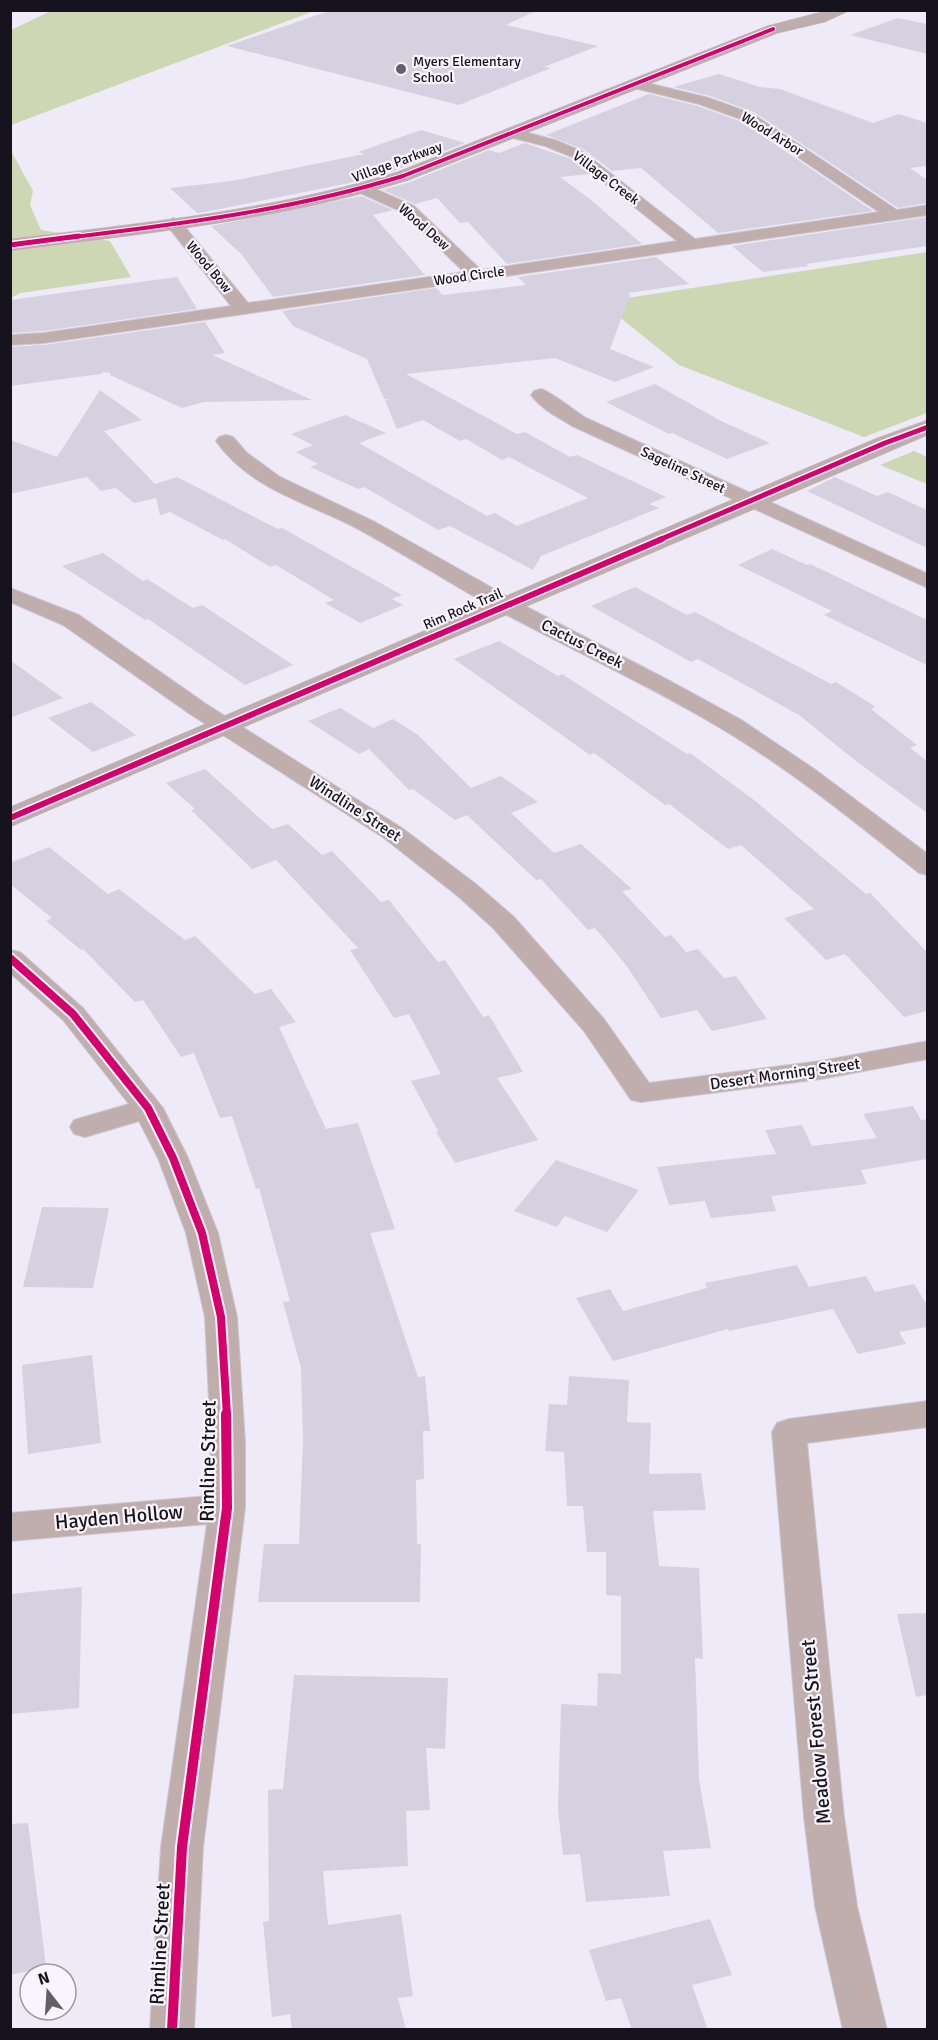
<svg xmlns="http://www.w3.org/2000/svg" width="938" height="2040" font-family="Signika,sans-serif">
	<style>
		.green { fill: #cdd7b4 }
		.building { fill: #d6d1e1 }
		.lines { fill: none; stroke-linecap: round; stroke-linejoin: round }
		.street-casing { stroke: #ccc8d3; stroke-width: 2 }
		.secondary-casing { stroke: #ccc8d3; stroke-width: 1 }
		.street { fill: #c0aead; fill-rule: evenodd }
		.secondary { fill: #beadad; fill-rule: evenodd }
		.cycleway-far4-casing { stroke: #f8f5fc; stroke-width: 6 }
		.cycleway-far3-casing { stroke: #f8f5fc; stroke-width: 8 }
		.cycleway-far2-casing { stroke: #f8f5fc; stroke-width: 9 }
		.cycleway-far1-casing { stroke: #f8f5fc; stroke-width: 12 }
		.cycleway-casing { stroke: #f8f5fc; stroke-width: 14 }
		.cycleway-far4 { stroke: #d6006c; stroke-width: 4 }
		.cycleway-far3 { stroke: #d6006c; stroke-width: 5 }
		.cycleway-far2 { stroke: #d6006c; stroke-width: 6 }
		.cycleway-far1 { stroke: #d6006c; stroke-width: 8 }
		.cycleway { stroke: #d6006c; stroke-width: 10 }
		.poi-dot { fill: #625e6a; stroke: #f8f5fc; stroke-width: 2 }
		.labels { text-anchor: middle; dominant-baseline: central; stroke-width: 4.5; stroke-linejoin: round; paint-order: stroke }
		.far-poi-label { font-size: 14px; fill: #17131e; stroke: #f8f5fc; text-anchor: start }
		.far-street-label { font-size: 14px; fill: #17131e; stroke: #f8f5fc }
		.street-label { font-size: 16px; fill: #17131e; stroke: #f8f5fc }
		.near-street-label { font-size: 20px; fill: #17131e; stroke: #f8f5fc }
	</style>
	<rect width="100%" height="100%" fill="#eeeaf7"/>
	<!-- green -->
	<path class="green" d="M51,11V10L314,11L11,125V30Z
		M10,149L33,191L30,205L41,230L110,241L131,277L20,293L11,298Z
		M927,252V413L864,437L679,365L601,302Z
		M914,451L927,457V484L880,465Z"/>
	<!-- building -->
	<path class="building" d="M332,10H538L506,25L598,46L544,67L551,68L459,105L227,46Z
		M898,18L927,24V54L850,35Z
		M719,74L760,87L780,89L873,123L899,114L927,123V166L910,168L927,180V203L898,208L754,112L710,96L673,87Z
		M649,94L698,106L742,122L873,211L718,233L641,168L612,171L583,149L546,135Z
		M421,130L465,143L396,170L349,183L205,212L197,213L170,188L232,181L364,154L358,152Z
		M525,143L571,159L590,174L560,177L591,200L642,244L507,264L468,222L460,223L437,198L415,204L383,190L410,182L489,150L499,153Z
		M361,196L393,210L373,215L425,275L273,297L242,255L211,226Z
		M927,217V246L806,264L809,266L763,272L732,246Z
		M656,257L689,284L628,293L630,295L610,349L654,367L615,382L555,358L406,374L517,434L525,432L570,457L577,455L666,497L649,504L659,508L541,556L533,570L450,526L438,530L364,487L358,489L310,467L318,464L296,452L313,445L291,434L345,415L386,433L359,443L487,516L495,513L517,526L588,498L509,457L502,460L466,439L460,441L423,420L397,429L385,400L390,399H384L367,359L293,326L282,311L436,288L443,295L526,285L518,277Z
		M177,277L197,309L44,331L10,333V300Z
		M205,322L225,353L212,355L312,400L204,402L182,408L110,375L111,373L103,372L101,374L10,386V347L44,345Z
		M655,384L721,421L770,443L727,459L672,433L669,434L606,402Z
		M100,390L142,420L104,431L155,484L177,477L278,529L282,528L402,595L392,599L403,605L360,623L325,603L334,600L276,565L270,567L225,539L223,540L170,512L160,515L156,498L134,503L116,488L101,491L87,477L10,494V440L57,457Z
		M835,477L877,496L888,492L927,510V548L807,491Z
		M772,549L807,565L810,564L927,620V665L824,615L832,611L738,565Z
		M103,553L143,581L147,579L193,608L202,605L293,665L245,685L148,619L145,620L62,566Z
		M635,587L687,615L695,612L831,684L836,682L876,707L871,709L917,745L910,748L927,761V813L856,761L799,715L698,659L691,662L591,606Z
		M499,641L558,676L562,674L687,754L690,753L754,800L866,894L870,893L927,952V1011L904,1017L845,954L826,960L784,918L814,909L741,845L728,849L669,804L665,805L594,753L590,755L454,659Z
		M10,660L63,698L10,718Z
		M91,702L136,735L93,752L48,718Z
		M340,708L373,728L393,719L418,735L471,788L501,776L538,802L511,813L554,853L581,844L632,889L622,891L665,937L671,935L686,952L698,949L724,978L736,976L767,1019L712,1031L697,1010L661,1018L626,965L595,928L588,930L541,879L536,880L467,815L455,820L413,789L409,790L369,749L359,754L308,721Z
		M205,769L272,829L288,824L322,855L332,851L381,902L389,900L438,962L445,960L483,1017L489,1015L523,1072L497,1078L538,1140L455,1163L436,1132L438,1131L411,1081L441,1074L409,1014L394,1018L350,950L358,948L276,860L252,869L191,810L195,809L166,783Z
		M49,847L108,894L119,889L185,940L195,936L255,994L271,989L296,1022L279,1027L326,1129L358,1123L395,1229L370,1233L418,1377L425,1376L430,1431H423L424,1479L416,1480L417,1544H421L420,1602H258L264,1544H299L303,1439L301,1368L283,1302L290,1301L259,1188L256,1189L232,1116L220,1118L194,1053L181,1057L143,1000L135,1002L83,949L81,950L46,921L52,918L10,884V863Z
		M913,1106L921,1120L927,1119V1159L861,1170L867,1184L771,1196L776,1211L711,1218L705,1201L669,1205L657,1167L776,1154L765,1130L802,1125L812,1146L877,1138L863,1114Z
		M556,1160L639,1190L607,1232L565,1216L557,1227L514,1211Z
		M42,1207L109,1208L93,1288L23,1287Z
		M797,1265L809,1287L866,1276L875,1292L914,1284L927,1305V1327L899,1332L906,1344L858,1354L833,1309L729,1331L728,1329L613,1361L576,1298L610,1289L623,1311L707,1288L705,1283Z
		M92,1355L101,1443L28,1454L22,1365Z
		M569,1376L629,1380L627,1422L651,1423L649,1474L701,1473L706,1510L653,1511L659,1566L699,1568L703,1659L695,1658L699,1779L711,1848L663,1851L670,1896L586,1902L580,1854L563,1855L558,1810L561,1704L597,1706L598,1673L621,1674V1596L606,1595V1552H587L583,1506H567L564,1452L545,1451L549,1404L567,1405Z
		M82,1587L79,1708L10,1714V1594Z
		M927,1613V1695L916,1697L897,1614Z
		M294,1675L448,1678L445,1749L426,1748L430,1810L406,1811L408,1866L323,1871L328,1925L401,1914L413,1996L398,1998L406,2030H292L290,2014L272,2017L263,1922L269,1921L268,1790L283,1789Z
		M28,1823L46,1967L10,1975V1824Z
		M710,1919L732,1975L692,1985L708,2030H632L621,1998L606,2001L589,1950Z"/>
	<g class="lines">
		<defs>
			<path id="street" d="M635,80L709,98L753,114L897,210L928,205V215L44,343L10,345V335L44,333L231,306L165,223L173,218L179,220L248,303L464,272L402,212L358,192L356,189L358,186L364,184L414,206L481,270L677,241L572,157L545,146L505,136L502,133L505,130L510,128L555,140L582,151L695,239L879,212L743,120L699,104L630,87L628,84Z
				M541,389C551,392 575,411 586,418L928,574V588L572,426C558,417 541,409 531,395L534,391Z
				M226,435L233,437L247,453L280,477L375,522L521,604L668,680L743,721L817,771L928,854V875L919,873C848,816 777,759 698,715C635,679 569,648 505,614C456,587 409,557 360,530C310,503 250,490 216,441L219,437Z
				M10,588L79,615L206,704L402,828L477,885L514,917L604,1019L649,1083L821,1061L928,1041V1059L821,1079L641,1102L631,1100L584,1031L494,929L459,897L384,838L190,714L63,625L10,602Z
				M10,950L20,952L83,1008L163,1108L188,1158L218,1233L237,1317L245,1442V1508L203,1847L194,2030H150L161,1847L207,1524L10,1541V1513L209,1496L211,1442L205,1317L186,1233L158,1158L139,1121L85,1137L74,1134L70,1127L74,1120L129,1104L63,1020L10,973Z
				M928,1401V1427L807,1443L844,1817L857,1906L887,2030H843L815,1906L804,1817L772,1432L777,1423L789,1419Z"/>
			<path id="secondary" d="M829,10H851L825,22L778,33L409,180C279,221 145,233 10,251V239C141,223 271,211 397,172L767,26Z
				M928,420V435L10,827V807L877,438Z"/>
		</defs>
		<!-- street casing -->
		<use href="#street" class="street-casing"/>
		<!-- secondary casing -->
		<use href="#secondary" class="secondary-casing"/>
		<!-- street -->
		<use href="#street" class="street"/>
		<!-- secondary -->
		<use href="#secondary" class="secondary"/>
		<defs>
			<path id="cycleway-far4" d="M66,238C180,224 293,210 403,176L773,29"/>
			<path id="cycleway-far3" d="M10,245L79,236
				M659,540L885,443L928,427"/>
			<path id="cycleway-far2" d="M10,818L662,539"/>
			<path id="cycleway-far1" d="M10,958L73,1014L148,1108L173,1158L202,1233L221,1317L227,1416"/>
			<path id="cycleway" d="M172,2030L182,1847L227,1508L226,1414"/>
		</defs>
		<!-- cycleway-far4 casing -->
		<use href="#cycleway-far4" class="cycleway-far4-casing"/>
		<!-- cycleway-far3 casing -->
		<use href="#cycleway-far3" class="cycleway-far3-casing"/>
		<!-- cycleway-far2 casing -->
		<use href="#cycleway-far2" class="cycleway-far2-casing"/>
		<!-- cycleway-far1 casing -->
		<use href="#cycleway-far1" class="cycleway-far1-casing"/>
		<!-- cycleway casing -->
		<use href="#cycleway" class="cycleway-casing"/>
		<!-- cycleway-far4 -->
		<use href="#cycleway-far4" class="cycleway-far4"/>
		<!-- cycleway-far3 -->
		<use href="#cycleway-far3" class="cycleway-far3"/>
		<!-- cycleway-far2 -->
		<use href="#cycleway-far2" class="cycleway-far2"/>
		<!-- cycleway-far1 -->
		<use href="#cycleway-far1" class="cycleway-far1"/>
		<!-- cycleway -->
		<use href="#cycleway" class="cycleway"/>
	</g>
	<!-- markers -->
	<circle class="poi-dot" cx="401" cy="69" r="6"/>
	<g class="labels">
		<!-- far-poi labels -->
		<g class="far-poi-label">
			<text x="413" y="61">Myers Elementary<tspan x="413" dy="16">School</tspan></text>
		</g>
		<!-- far-street labels -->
		<g class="far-street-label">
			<text transform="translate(772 134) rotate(32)">Wood Arbor</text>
			<text transform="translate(397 162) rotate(-20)">Village Parkway</text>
			<text transform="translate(606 178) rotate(37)">Village Creek</text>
			<text transform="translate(424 227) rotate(41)">Wood Dew</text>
			<text transform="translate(209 267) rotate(50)">Wood Bow</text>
			<text transform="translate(469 276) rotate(-8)">Wood Circle</text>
			<text transform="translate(683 470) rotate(25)">Sageline Street</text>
			<text transform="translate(463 609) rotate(-23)">Rim Rock Trail</text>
		</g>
		<!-- street labels -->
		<g class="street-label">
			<text transform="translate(582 644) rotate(27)">Cactus Creek</text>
			<text transform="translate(355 809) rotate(33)">Windline Street</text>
			<text transform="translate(785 1074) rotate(-8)">Desert Morning Street</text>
		</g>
		<!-- near-street labels -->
		<g class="near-street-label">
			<text transform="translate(208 1461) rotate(-89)">Rimline Street</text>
			<text transform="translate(119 1517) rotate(-5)">Hayden Hollow</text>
			<text transform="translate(816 1732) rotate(-95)">Meadow Forest Street</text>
			<text transform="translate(160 1944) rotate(-87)">Rimline Street</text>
		</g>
	</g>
	<!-- border -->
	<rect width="938" height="2040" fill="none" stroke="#17131e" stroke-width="24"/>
	<!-- north arrow -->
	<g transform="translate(48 1992) rotate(343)"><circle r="28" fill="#f8f5fc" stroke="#9e9ba3" stroke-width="1.5"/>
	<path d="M0-4.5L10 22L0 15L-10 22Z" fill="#625e6a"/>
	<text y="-9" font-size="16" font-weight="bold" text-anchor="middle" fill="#17131e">N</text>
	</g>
</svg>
